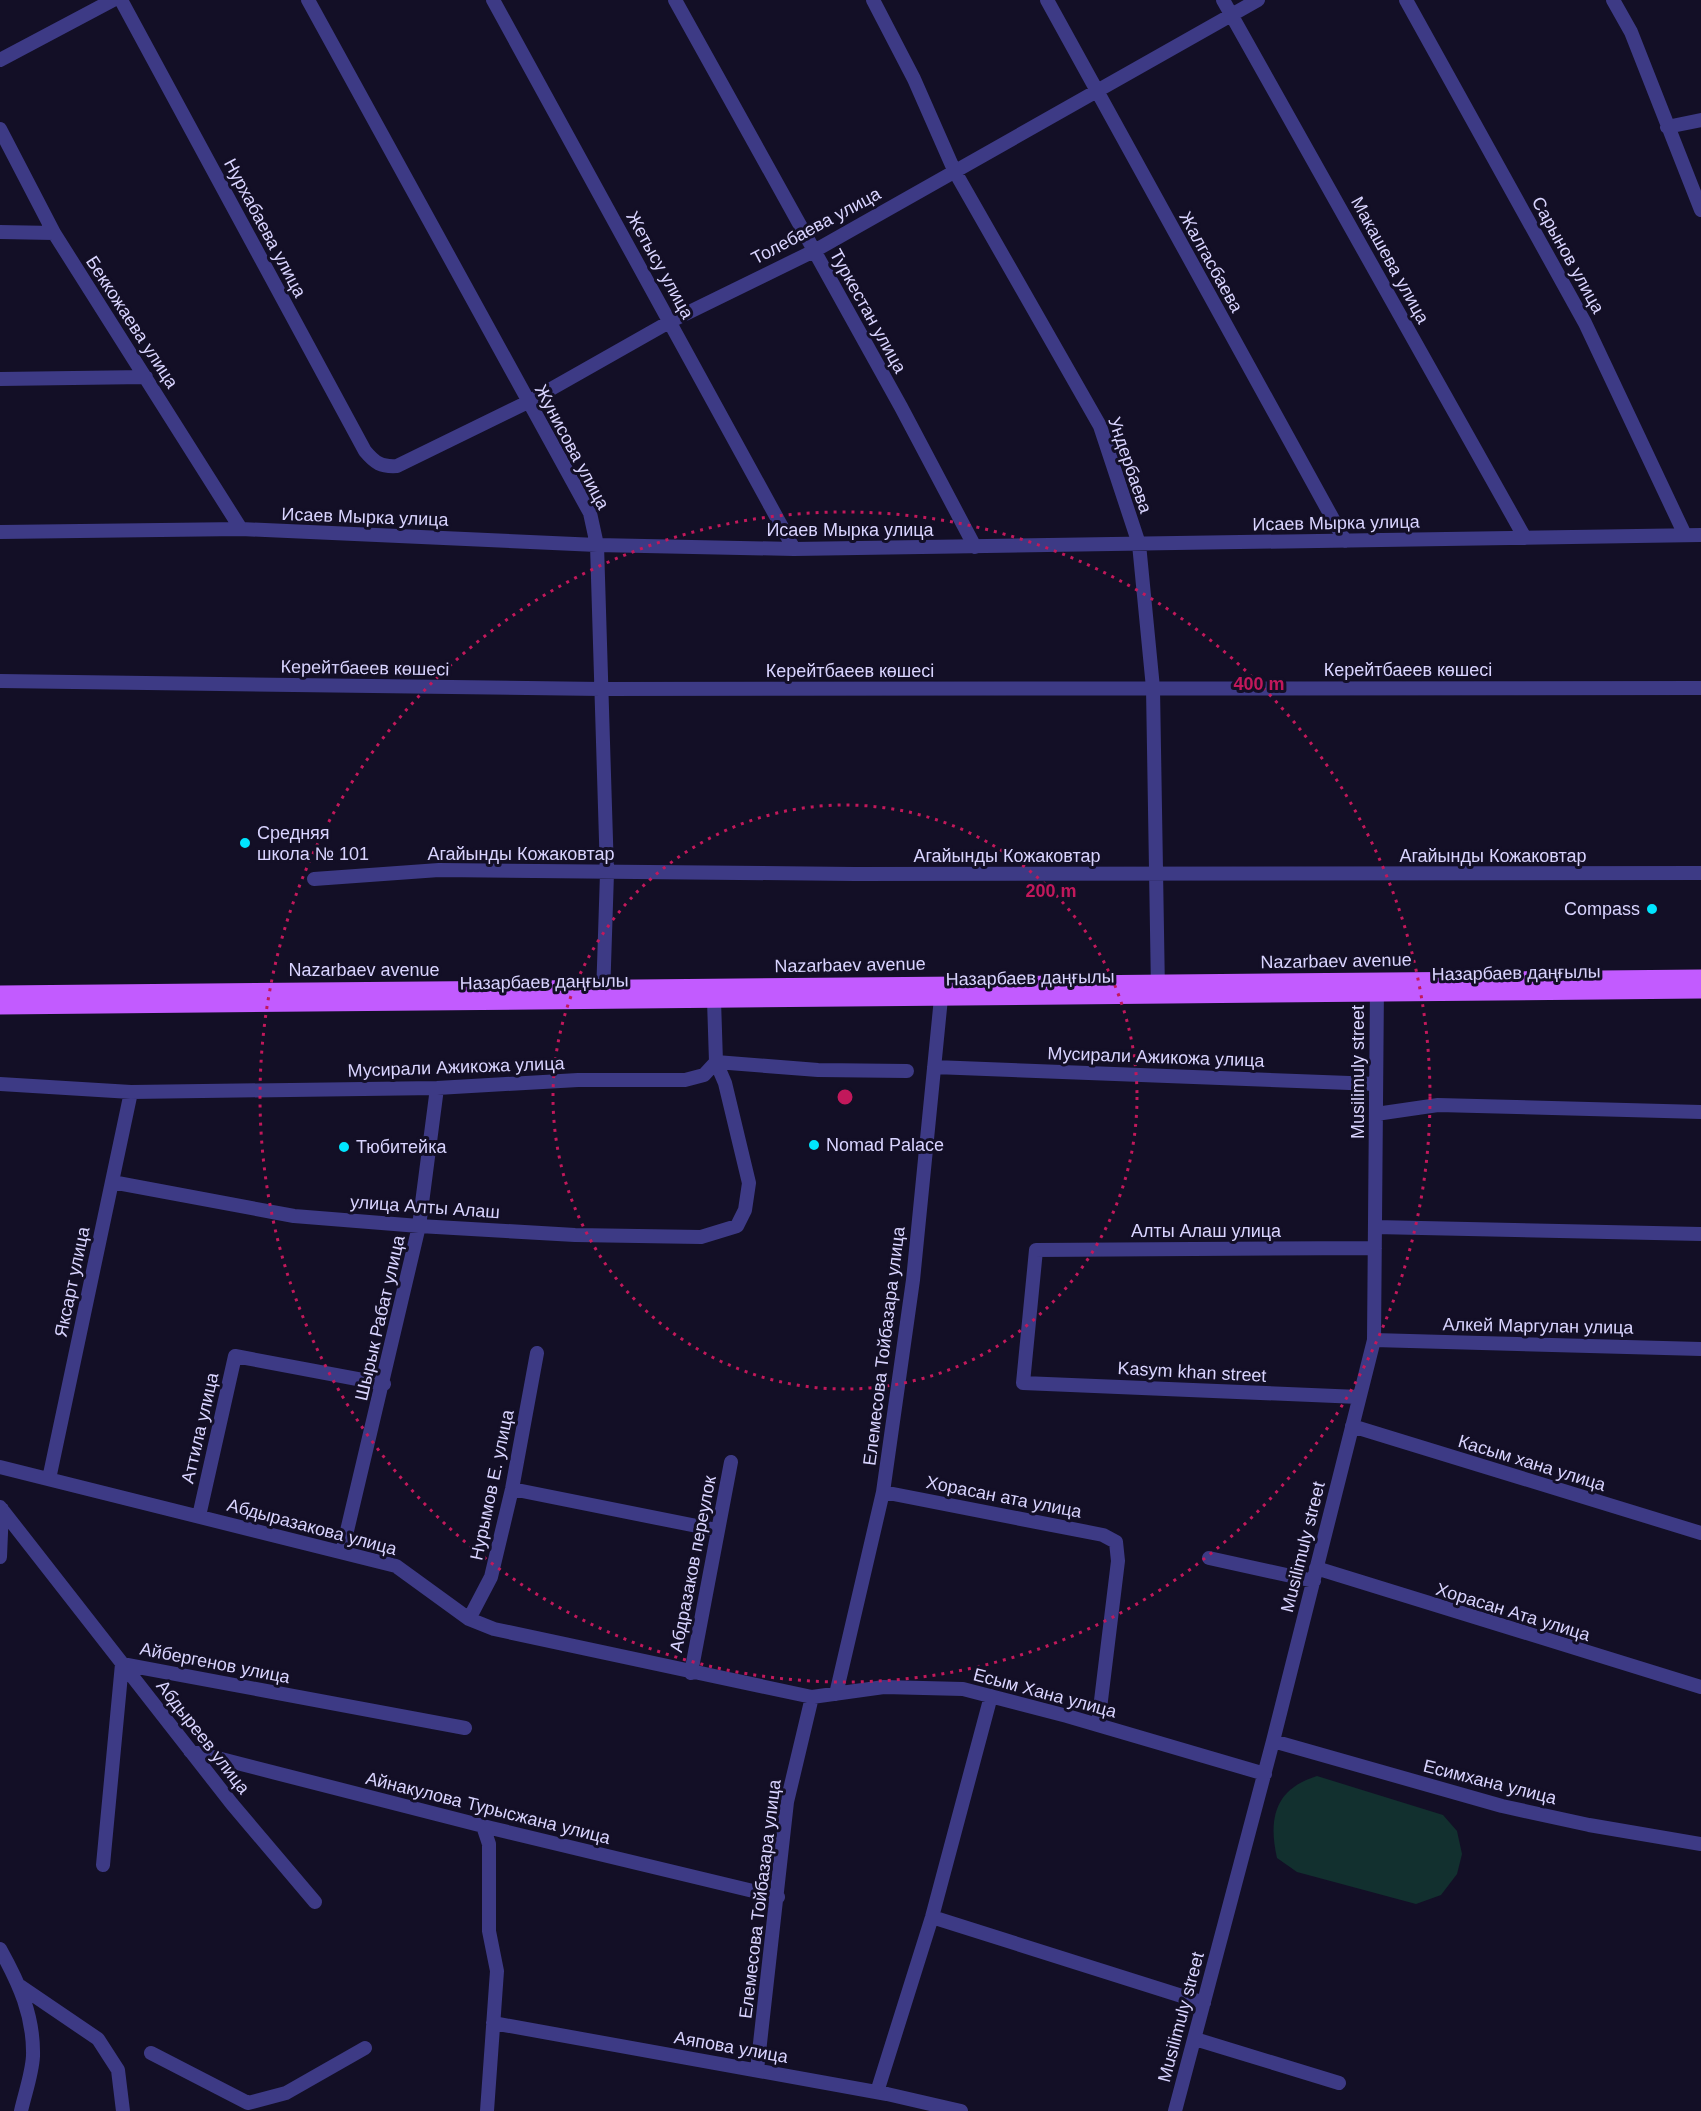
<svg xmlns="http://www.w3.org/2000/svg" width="1701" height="2111" font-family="Arial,sans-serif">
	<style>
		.grass { fill: #12302f }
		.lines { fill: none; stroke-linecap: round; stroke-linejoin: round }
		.minor { stroke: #3d3a85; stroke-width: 14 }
		.major { stroke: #c25bff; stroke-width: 15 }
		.ring { fill: none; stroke: #c2185b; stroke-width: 3; stroke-dasharray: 3 6 }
		.poi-dot { fill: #00e5ff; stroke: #130f26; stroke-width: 2 }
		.labels { text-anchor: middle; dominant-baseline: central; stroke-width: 6; stroke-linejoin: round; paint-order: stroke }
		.street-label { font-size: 18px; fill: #d9d4ff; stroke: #130f26 }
		.poi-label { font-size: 18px; fill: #d9d4ff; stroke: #130f26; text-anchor: start }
		.centre { fill: #c2185b; stroke: #130f26; stroke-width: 3 }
		.ring-label { font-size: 18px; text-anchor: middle; font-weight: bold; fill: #c2185b; stroke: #130f26; stroke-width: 6; stroke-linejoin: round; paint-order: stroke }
	</style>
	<rect width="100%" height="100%" fill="#130f26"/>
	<!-- grass -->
	<path class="grass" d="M1317,1776L1443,1815L1457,1831L1462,1854L1457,1874L1441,1895L1416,1904L1297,1872L1277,1858C1268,1818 1275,1789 1317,1776Z"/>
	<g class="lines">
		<!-- minor -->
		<path class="minor" d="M121,0L365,451C375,463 381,467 397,466L528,402L671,321L814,251L1258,0
			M308,0L590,513L597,545L607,873L603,996
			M493,0L794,549
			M675,0L901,407L975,547
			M873,0L914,79L954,170L1100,426L1139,544L1153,688L1158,991
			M1047,0L1345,541
			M1223,0L1525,538
			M1406,0L1585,323L1685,535
			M1613,0L1631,32L1701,210
			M0,60L113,0
			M1667,127L1701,120
			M0,129L54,233L241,529
			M0,232L54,233
			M0,379L146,377
			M0,532L241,529L597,545L794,549L1701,535
			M0,681L601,689L1701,688
			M314,879L439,870L855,874L1701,873
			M934,1067L1376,1084
			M0,1084L131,1092L437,1088L578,1080H685L704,1075L716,1062L818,1070L907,1071
			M1376,1114L1438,1105L1701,1112
			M112,1182L294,1216L419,1226L575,1235L701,1237L737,1226L745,1210L749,1183L725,1083L716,1062L714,1000
			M1375,1227L1701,1234
			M1374,1340L1701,1349
			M1359,1397L1023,1383L1036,1250L1375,1248
			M1352,1426L1701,1533
			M0,1467L396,1566L469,1619L494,1629L812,1697L884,1687L963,1689L1067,1716L1265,1774
			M49,1479L131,1092
			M512,1489L717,1530
			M883,1492L1103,1535L1116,1542L1118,1561L1098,1725
			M0,1507L232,1804L315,1902
			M199,1516L235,1356L384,1384
			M342,1552L419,1226L437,1088
			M0,1557L2,1509
			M1209,1558L1314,1581
			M1316,1568L1701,1687
			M469,1619L491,1577L512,1489L537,1353
			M691,1673L731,1462
			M836,1694L883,1492L913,1280L941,998
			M1273,1741L1502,1806L1589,1825L1701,1844
			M190,1751L491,1828L778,1897
			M483,1826L489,1844V1931L497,1971L487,2111
			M103,1865L122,1664L465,1728
			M932,1917L1204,2003
			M0,1949C19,1983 34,2016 33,2056C32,2074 25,2093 21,2111
			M20,1986L98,2039L118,2070L123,2111
			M493,2023L887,2094L961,2111
			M1195,2039L1339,2083
			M151,2053L248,2103L286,2093L365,2048
			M757,2070L787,1802L812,1697
			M877,2092L932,1917L991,1696
			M1175,2111L1273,1741L1374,1340L1377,985"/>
		<!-- major -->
		<path class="major" d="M0,993L1701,977
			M0,1007L1701,991"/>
	</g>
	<!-- distance rings -->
	<g class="ring">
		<circle cx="845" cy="1097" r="292"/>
		<circle cx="845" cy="1097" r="585"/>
	</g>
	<!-- markers -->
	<g class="poi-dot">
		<circle cx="245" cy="843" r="6"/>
		<circle cx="1652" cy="909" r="6"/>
		<circle cx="814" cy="1145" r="6"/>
		<circle cx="344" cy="1147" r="6"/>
	</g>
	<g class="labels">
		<!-- street labels -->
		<g class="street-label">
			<text transform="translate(816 226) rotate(-28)">Толебаева улица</text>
			<text transform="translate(265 228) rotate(62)">Нурхабаева улица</text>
			<text transform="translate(1568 255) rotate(61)">Сарынов улица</text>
			<text transform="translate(1390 260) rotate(61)">Макашева улица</text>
			<text transform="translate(1211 262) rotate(61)">Жалгасбаева</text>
			<text transform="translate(660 265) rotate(61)">Жетысу улица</text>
			<text transform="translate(868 311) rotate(61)">Туркестан улица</text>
			<text transform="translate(132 322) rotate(57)">Беккожаева улица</text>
			<text transform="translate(572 447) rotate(62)">Жунисова улица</text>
			<text transform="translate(1130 465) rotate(71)">Ундербаева</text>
			<text transform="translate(365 517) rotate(2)">Исаев Мырка улица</text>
			<text transform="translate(1336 523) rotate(-1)">Исаев Мырка улица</text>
			<text x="850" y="530">Исаев Мырка улица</text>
			<text transform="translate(365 668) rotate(1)">Керейтбаеев көшесі</text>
			<text x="1408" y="670">Керейтбаеев көшесі</text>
			<text x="850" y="671">Керейтбаеев көшесі</text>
			<text x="521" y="854">Агайынды Кожаковтар</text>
			<text x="1007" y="856">Агайынды Кожаковтар</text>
			<text x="1493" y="856">Агайынды Кожаковтар</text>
			<text transform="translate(1336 961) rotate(-1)">Nazarbaev avenue</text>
			<text transform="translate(850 965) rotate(-1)">Nazarbaev avenue</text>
			<text x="364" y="970">Nazarbaev avenue</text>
			<text transform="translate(1516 973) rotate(-1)">Назарбаев даңғылы</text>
			<text transform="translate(1030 978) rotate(-1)">Назарбаев даңғылы</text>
			<text transform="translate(544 982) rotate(-1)">Назарбаев даңғылы</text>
			<text transform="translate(1156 1057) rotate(2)">Мусирали Ажикожа улица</text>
			<text transform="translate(456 1067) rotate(-2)">Мусирали Ажикожа улица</text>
			<text transform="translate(1358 1072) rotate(-90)">Musilimuly street</text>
			<text transform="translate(425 1207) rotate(4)">улица Алты Алаш</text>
			<text x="1206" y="1231">Алты Алаш улица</text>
			<text transform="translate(72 1282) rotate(-78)">Яксарт улица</text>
			<text transform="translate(380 1318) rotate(-77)">Шырык Рабат улица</text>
			<text transform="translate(1538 1326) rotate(1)">Алкей Маргулан улица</text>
			<text transform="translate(884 1346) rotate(-83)">Елемесова Тойбазара улица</text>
			<text transform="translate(1192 1372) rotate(3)">Kasym khan street</text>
			<text transform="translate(200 1428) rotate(-77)">Аттила улица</text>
			<text transform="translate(1532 1463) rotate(17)">Касым хана улица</text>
			<text transform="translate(492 1485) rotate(-78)">Нурымов Е. улица</text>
			<text transform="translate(1004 1497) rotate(11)">Хорасан ата улица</text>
			<text transform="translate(312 1527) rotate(15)">Абдыразакова улица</text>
			<text transform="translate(1303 1547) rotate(-76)">Musilimuly street</text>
			<text transform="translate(693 1564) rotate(-79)">Абдразаков переулок</text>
			<text transform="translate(1513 1612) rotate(17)">Хорасан Ата улица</text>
			<text transform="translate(215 1663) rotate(11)">Айбергенов улица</text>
			<text transform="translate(1045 1693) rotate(15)">Есым Хана улица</text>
			<text transform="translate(203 1737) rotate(52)">Абдыреев улица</text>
			<text transform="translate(1490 1782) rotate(14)">Есимхана улица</text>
			<text transform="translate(488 1808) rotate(14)">Айнакулова Турысжана улица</text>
			<text transform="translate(760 1899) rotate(-83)">Елемесова Тойбазара улица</text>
			<text transform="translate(1181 2017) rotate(-75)">Musilimuly street</text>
			<text transform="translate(731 2047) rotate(10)">Аяпова улица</text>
		</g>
		<!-- poi labels -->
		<g class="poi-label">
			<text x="257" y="833">Средняя<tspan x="257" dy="21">школа № 101</tspan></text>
			<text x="1640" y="909" text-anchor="end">Compass</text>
			<text x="826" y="1145">Nomad Palace</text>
			<text x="356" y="1147">Тюбитейка</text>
		</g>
	</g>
	<circle cx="845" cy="1097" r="9" class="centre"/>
	<g class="ring-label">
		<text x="1259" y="690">400 m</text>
		<text x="1051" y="897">200 m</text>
	</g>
</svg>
